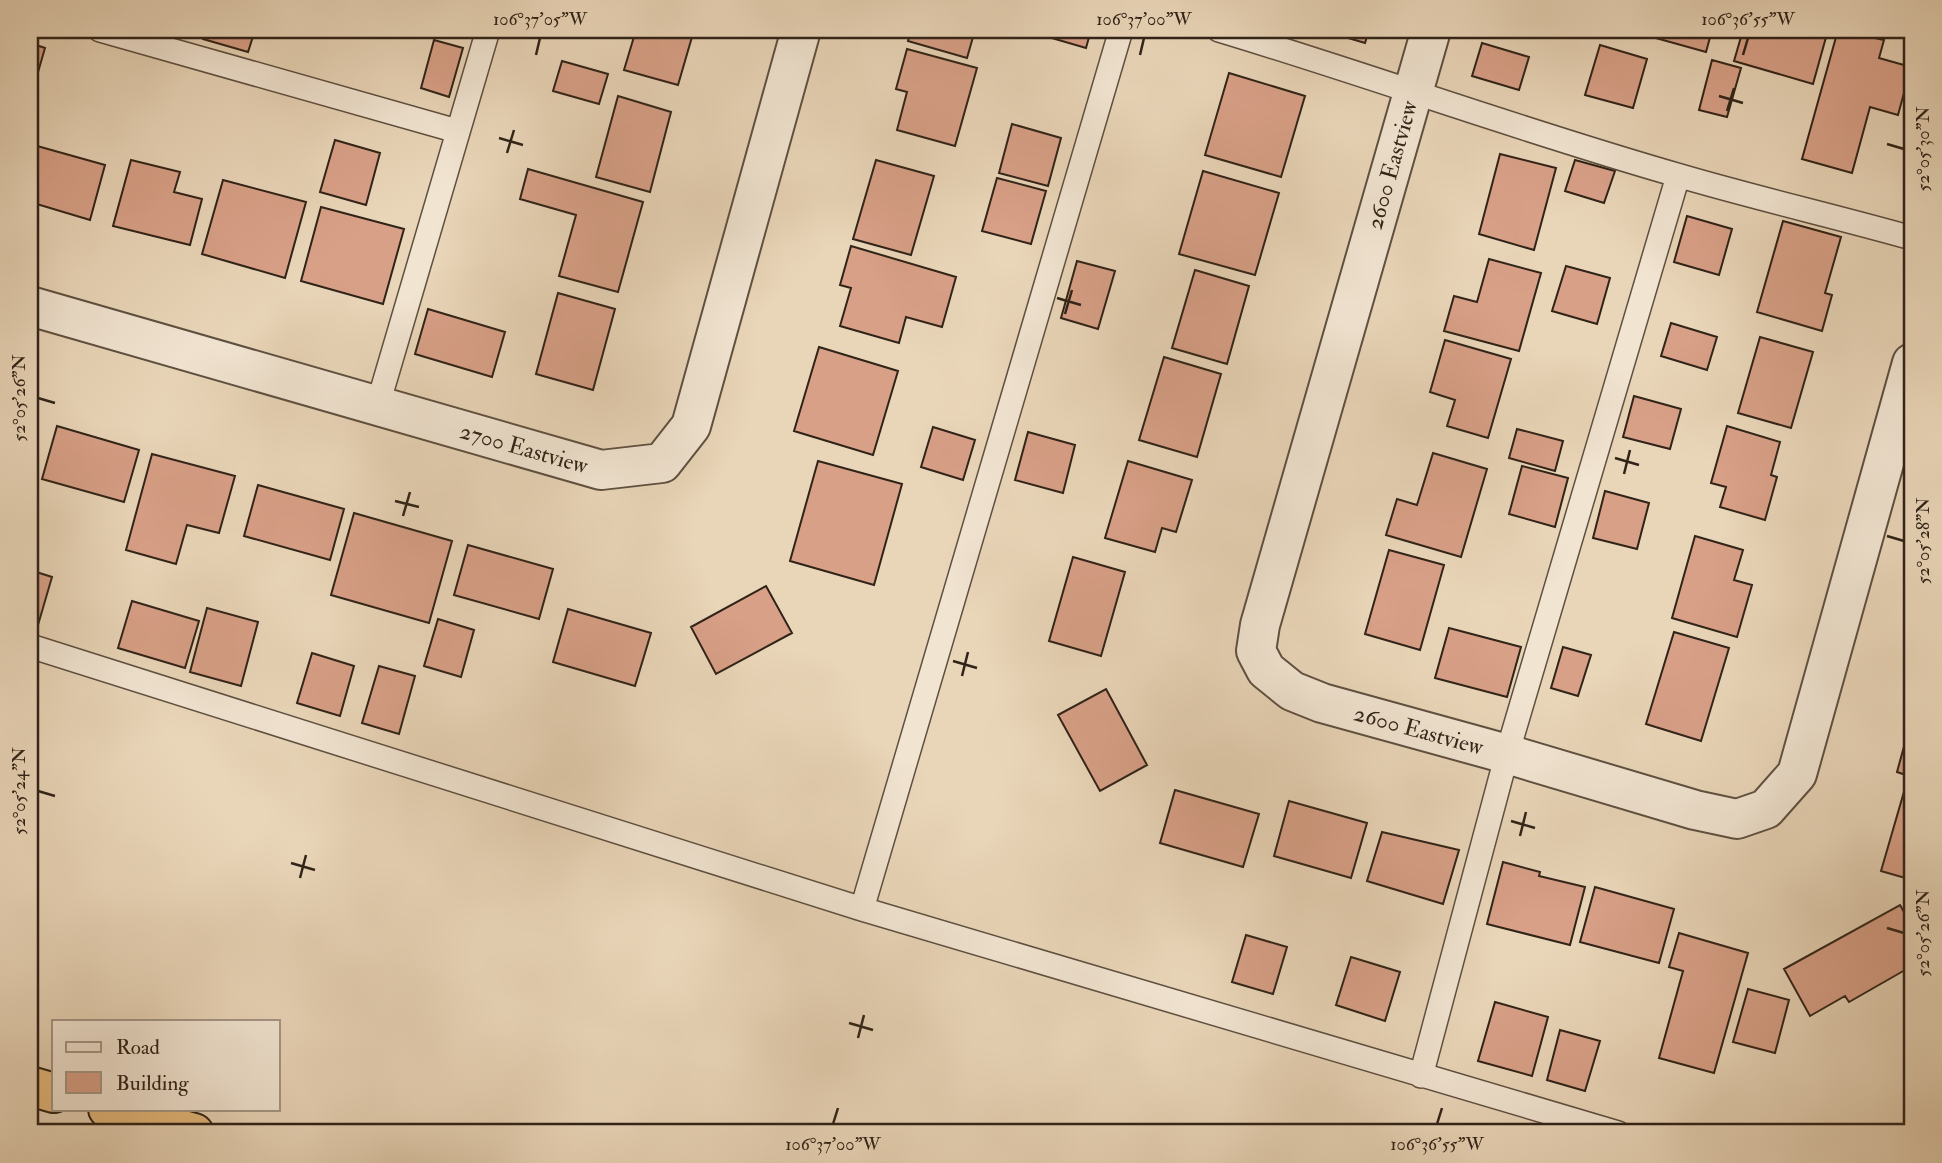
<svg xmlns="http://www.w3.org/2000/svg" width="1942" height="1163" font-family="'IM FELL Double Pica',serif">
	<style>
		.building { fill: #d8a087; stroke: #302318; stroke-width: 2 }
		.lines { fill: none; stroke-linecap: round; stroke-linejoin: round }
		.lane-casing { stroke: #5e5040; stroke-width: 26 }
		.street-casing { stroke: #5e5040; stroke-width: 42 }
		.highway-casing { stroke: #302318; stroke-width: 42 }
		.lane { stroke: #f1e4d1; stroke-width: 23 }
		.street { stroke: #f1e4d1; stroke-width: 38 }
		.highway { stroke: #e4ba7c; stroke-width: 38 }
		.ticks { fill: none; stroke: #302318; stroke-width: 2.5 }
		.labels { text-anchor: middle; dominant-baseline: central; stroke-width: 7; stroke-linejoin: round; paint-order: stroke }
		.street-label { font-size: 23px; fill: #302318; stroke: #f1e4d1 }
		.neatline { fill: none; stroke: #302318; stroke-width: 2.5 }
		.ticks-label { font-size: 18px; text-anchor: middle; fill: #302318 }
	</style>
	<rect width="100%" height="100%" fill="#e9d5b8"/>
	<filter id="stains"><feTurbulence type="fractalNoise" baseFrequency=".00286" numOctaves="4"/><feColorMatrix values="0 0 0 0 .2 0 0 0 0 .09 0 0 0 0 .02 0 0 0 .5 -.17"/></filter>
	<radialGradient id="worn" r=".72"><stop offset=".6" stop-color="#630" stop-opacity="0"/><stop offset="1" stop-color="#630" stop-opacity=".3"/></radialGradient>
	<!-- building -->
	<path class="building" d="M206,30H255L248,52L203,39Z
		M636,30H694L678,85L624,70Z
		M911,30H975L967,58L908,41Z
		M1039,30H1091L1086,48L1038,34Z
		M1321,30H1369L1365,43Z
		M1627,30H1712L1706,52Z
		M1743,30H1828L1813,84L1734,61Z
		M1838,30L1884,40L1879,58L1911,67L1898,115L1870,107L1852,173L1802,159Z
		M434,40L463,48L449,97L421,88Z
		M30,43L45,48L30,100Z
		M1482,43L1529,57L1519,90L1472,76Z
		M1600,45L1647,59L1633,108L1585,95Z
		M907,49L977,68L955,146L897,130L907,92L896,89Z
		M1712,60L1741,68L1727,117L1699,110Z
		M562,61L608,74L599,104L553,91Z
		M1229,73L1305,96L1281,177L1205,155Z
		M618,96L671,112L650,192L596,177Z
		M1012,124L1061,138L1048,186L999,173Z
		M335,140L380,153L366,205L320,192Z
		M30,144L105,165L90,220L30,202Z
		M1500,154L1556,168L1534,250L1479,234Z
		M131,160L180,172L174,192L202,199L190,245L113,226Z
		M876,160L934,176L911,255L853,239Z
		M1575,160L1615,171L1604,203L1565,191Z
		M528,169L643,202L618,292L559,276L576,215L520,199Z
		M1203,171L1279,193L1255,275L1179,254Z
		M997,178L1046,191L1031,244L982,231Z
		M223,180L306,202L285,278L202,254Z
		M321,207L404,229L383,304L301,281Z
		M1687,216L1732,229L1719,275L1674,262Z
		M1783,221L1841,237L1825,293L1832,295L1822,331L1757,312Z
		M851,246L956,277L942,327L906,317L899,343L840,326L851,288L840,285Z
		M1489,259L1541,273L1519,351L1444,331L1454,296L1477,302Z
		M1077,261L1115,271L1098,329L1061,318Z
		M1566,266L1610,278L1597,324L1552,311Z
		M1195,270L1249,286L1227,364L1172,348Z
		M558,293L615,309L593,390L536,374Z
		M428,309L505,332L492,377L415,354Z
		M1671,323L1717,337L1707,370L1661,356Z
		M1760,337L1813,352L1791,428L1738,413Z
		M1445,340L1511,359L1488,438L1447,426L1455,400L1430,392Z
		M819,347L898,371L873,455L794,431Z
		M1164,357L1221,374L1197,457L1139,440Z
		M1634,396L1681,409L1670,449L1623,437Z
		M30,420L38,422L30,451Z
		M57,426L139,450L124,502L42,479Z
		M1727,426L1780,442L1771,475L1777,477L1765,520L1720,507L1726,487L1711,483Z
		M933,427L975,440L963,480L921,467Z
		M1517,429L1563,441L1555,471L1509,458Z
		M1028,432L1075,445L1063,493L1015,480Z
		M1433,453L1487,469L1461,557L1386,535L1397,499L1417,505Z
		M152,454L235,476L219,533L187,525L176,564L126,550Z
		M818,461L902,484L874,585L790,561Z
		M1128,461L1192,480L1176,532L1162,528L1155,552L1105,538Z
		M1522,466L1568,478L1555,527L1509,514Z
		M258,485L344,509L330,560L244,536Z
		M1605,491L1649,503L1637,549L1593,538Z
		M354,513L452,541L429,623L331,595Z
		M1695,536L1743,550L1734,580L1752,585L1737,637L1672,618Z
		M468,545L553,569L539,619L454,595Z
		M1389,550L1444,565L1420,650L1365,634Z
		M1073,557L1125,572L1101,656L1049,641Z
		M30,570L52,577L38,625L30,622Z
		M766,586L792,633L716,674L691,627Z
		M132,601L199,621L185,668L118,648Z
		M207,608L258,622L241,686L190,672Z
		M568,609L651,633L635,686L553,662Z
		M438,619L474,630L461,677L424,666Z
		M1449,628L1521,647L1507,697L1435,678Z
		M1674,632L1729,648L1701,741L1646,724Z
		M1563,647L1591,655L1578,696L1551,688Z
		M312,653L354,666L340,716L297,703Z
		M379,666L415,676L399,734L362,723Z
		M1106,689L1147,765L1100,791L1058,715Z
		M1912,717V777L1897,772Z
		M1908,778L1912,780V880L1881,871Z
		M1175,790L1259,814L1243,867L1160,843Z
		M1289,801L1367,823L1351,878L1274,856Z
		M1382,832L1459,850L1443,904L1367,881Z
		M1503,862L1540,872L1539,876L1585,887L1570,945L1487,924Z
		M1595,887L1674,909L1659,963L1580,942Z
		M1900,905L1912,926V966L1849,1002L1845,996L1810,1016L1784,969Z
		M1679,933L1748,953L1714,1073L1659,1058L1683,971L1669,967Z
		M1246,935L1287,947L1273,994L1232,982Z
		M1351,957L1400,972L1385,1021L1336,1005Z
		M1748,989L1789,1000L1775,1053L1733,1042Z
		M1495,1002L1548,1017L1532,1076L1478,1061Z
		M1560,1030L1600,1041L1585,1091L1547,1080Z"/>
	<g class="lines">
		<defs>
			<path id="lane" d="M100,30L457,131
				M1219,30C1372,76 1523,131 1677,175C1755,198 1834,216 1912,238
				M378,404L488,30
				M30,646L862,909L1618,1133
				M862,909L1121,30
				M1421,1076L1507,754L1678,176"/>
			<g id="street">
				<path id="s1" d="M1431,30L1260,625L1256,651L1266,670L1292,691L1322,703L1507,754L1695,810L1737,819L1766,809L1797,774L1912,363"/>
				<path id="s2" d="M30,306L601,470L662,463L691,426L801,30"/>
			</g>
			<path id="highway" d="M30,1086L54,1093
				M108,1109L194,1133"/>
		</defs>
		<!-- lane casing -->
		<use href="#lane" class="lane-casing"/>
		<!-- street casing -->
		<use href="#street" class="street-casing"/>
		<!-- highway casing -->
		<use href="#highway" class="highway-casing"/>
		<!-- lane -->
		<use href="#lane" class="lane"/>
		<!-- street -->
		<use href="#street" class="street"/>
		<!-- highway -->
		<use href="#highway" class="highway"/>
	</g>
	<!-- ticks -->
	<path class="ticks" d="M536,55L540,38M1140,55L1144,38M1743,55L1748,38M1719,96L1743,103M1727,111L1734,88M499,138L523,145M1887,144L1904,149M507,153L514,130M1057,298L1081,305M1065,314L1072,290M38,398L55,403M1615,458L1639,465M1624,474L1630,450M395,501L419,507M403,516L410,492M1887,536L1904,541M953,661L977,668M962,676L968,652M38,791L55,796M1511,821L1535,828M1520,836L1526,812M291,863L315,870M300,878L306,855M1887,928L1904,933M849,1023L873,1030M858,1038L864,1015M833,1124L838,1108M1437,1124L1442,1108"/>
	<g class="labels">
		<!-- street labels -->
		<g class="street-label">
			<text transform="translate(1392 165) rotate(-74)">2600 Eastview</text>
			<text stroke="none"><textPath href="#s2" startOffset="514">2700 Eastview</textPath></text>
			<text stroke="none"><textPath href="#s1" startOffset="833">2600 Eastview</textPath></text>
		</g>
	</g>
	<!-- margin -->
	<rect width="1942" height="1163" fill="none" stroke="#e9d5b8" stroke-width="77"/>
	<!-- legend -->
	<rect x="52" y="1020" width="228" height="91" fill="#f1e4d1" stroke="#a49787" stroke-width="2"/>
	<rect x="66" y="1042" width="35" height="10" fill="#f1e4d1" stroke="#a49787" stroke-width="2"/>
	<text x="116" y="1054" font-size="21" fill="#302318">Road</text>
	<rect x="66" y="1072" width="35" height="21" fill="#d8a087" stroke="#a49787" stroke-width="2"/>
	<text x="116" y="1090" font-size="21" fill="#302318">Building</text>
	<rect x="38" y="38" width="1866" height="1086" class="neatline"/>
	<g class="ticks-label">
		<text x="540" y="25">106°37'05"W</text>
		<text x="1144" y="25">106°37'00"W</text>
		<text x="1748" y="25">106°36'55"W</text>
		<text transform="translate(1923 149) rotate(-90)" y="6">52°05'30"N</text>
		<text transform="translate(19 398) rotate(-90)" y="6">52°05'26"N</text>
		<text transform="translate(1923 541) rotate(-90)" y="6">52°05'28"N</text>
		<text transform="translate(19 791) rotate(-90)" y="6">52°05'24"N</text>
		<text transform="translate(1923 933) rotate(-90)" y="6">52°05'26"N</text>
		<text x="833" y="1150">106°37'00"W</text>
		<text x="1437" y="1150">106°36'55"W</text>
	</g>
	<rect width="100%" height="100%" filter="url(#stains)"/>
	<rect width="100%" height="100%" fill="url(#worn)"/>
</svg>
